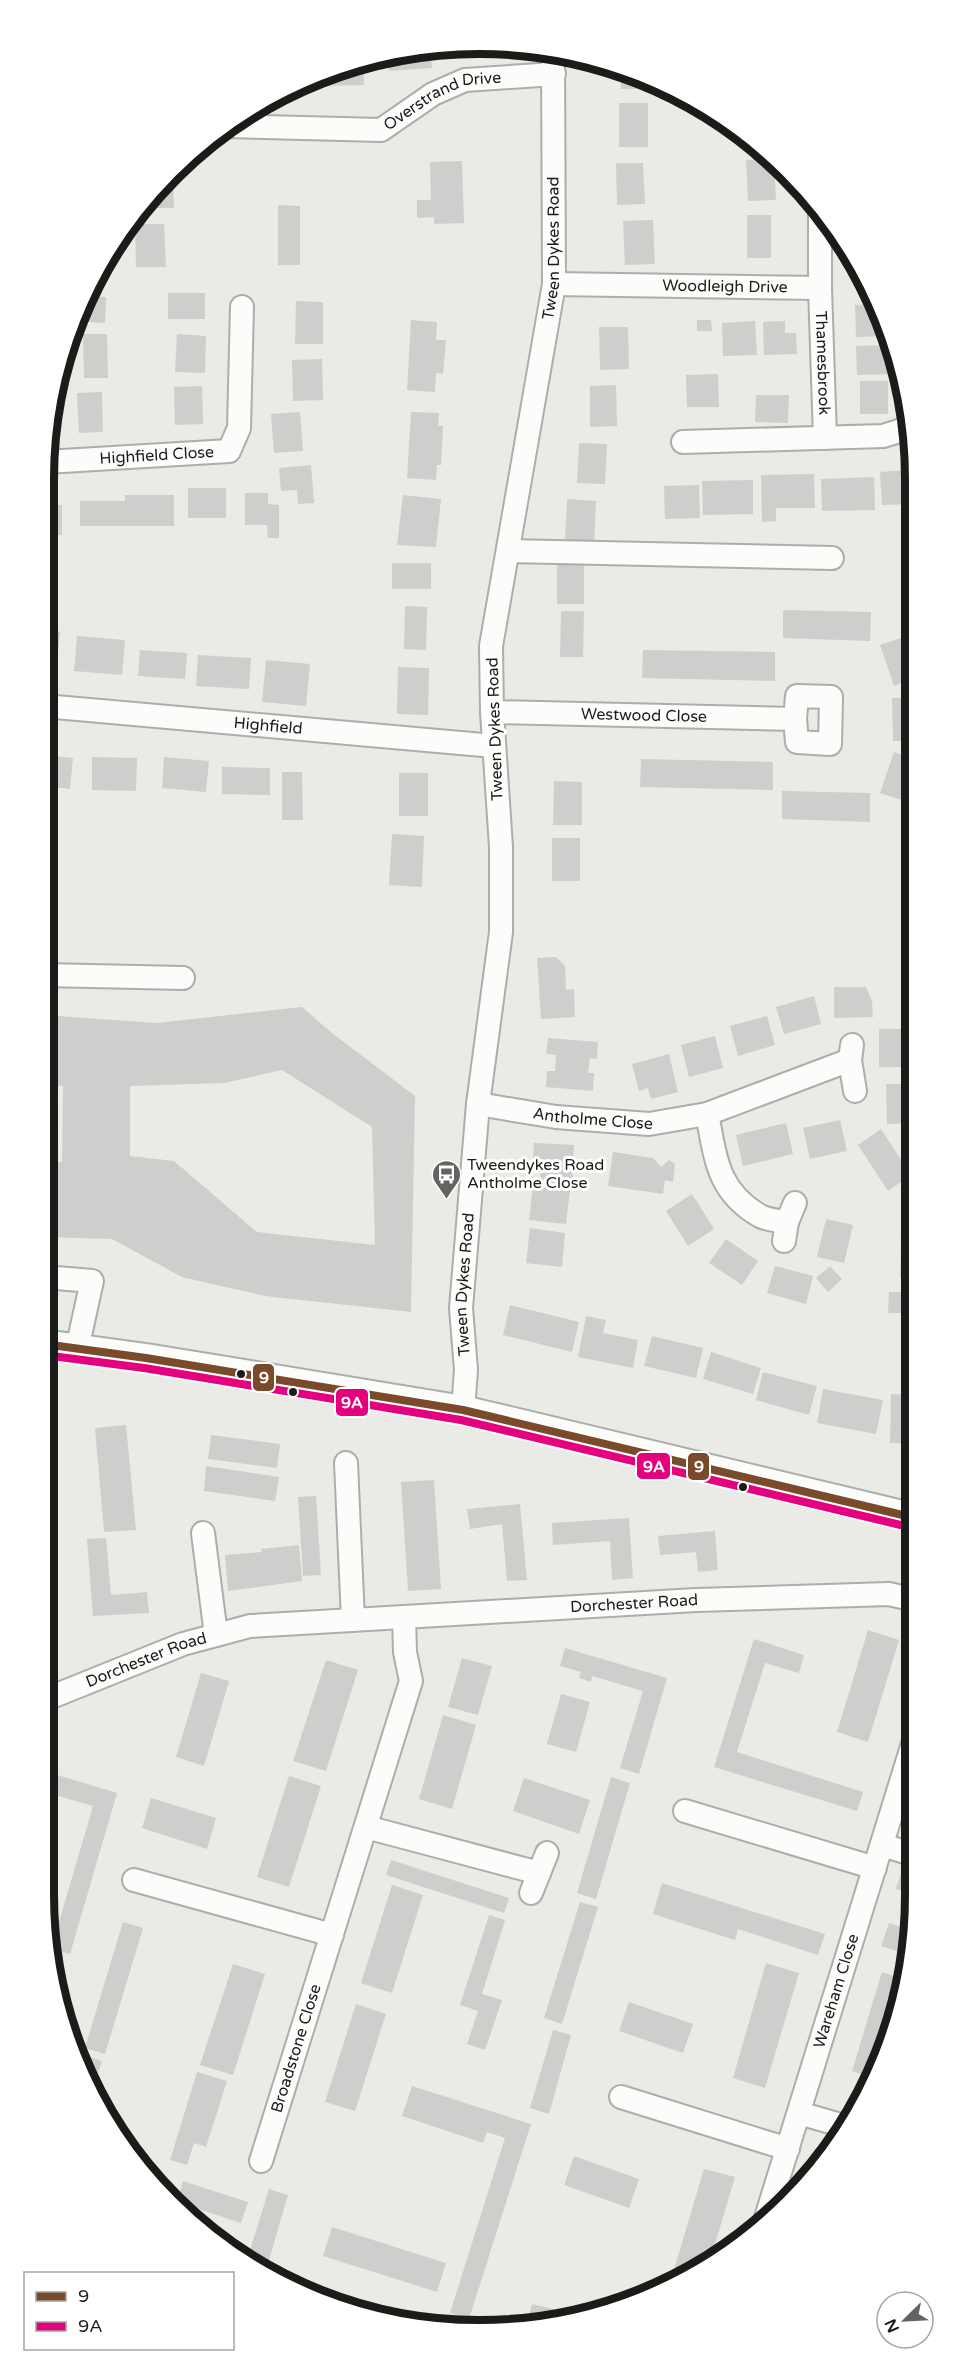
<svg xmlns="http://www.w3.org/2000/svg" width="959" height="2374" font-family="'Varela Round',sans-serif">
	<style>
		.building { fill: #cececc; fill-rule: evenodd }
		.lines { fill: none; stroke-linecap: round; stroke-linejoin: round }
		.minor-casing { stroke: #adadab; stroke-width: 26 }
		.major-casing { stroke: #adadab; stroke-width: 32 }
		.minor { stroke: #fcfcfb; stroke-width: 22 }
		.major { stroke: #fcfcfb; stroke-width: 28 }
		.bus-1-casing { stroke: #fffffe; stroke-width: 12 }
		.bus-2-casing { stroke: #fffffe; stroke-width: 12 }
		.bus-1 { stroke: #7a4b2a; stroke-width: 8 }
		.bus-2 { stroke: #e5007d; stroke-width: 8 }
		.bus-dot { fill: #1b1b19; stroke: #fffffe; stroke-width: 2 }
		.labels { text-anchor: middle; dominant-baseline: central; stroke-width: 6; stroke-linejoin: round; paint-order: stroke }
		.street-label { font-size: 16px; fill: #1b1b19; stroke: #fffffe }
		.poi-label { font-size: 16px; fill: #1b1b19; stroke: #fffffe; text-anchor: start }
		.rim { fill: none; stroke: #1b1b19; stroke-width: 8 }
		.line-badge { stroke: #fffffe; stroke-width: 2 }
		.badge-label { font-size: 16px; text-anchor: middle; font-weight: bold; fill: #fff }
	</style>
	<rect width="100%" height="100%" fill="#eaeae6"/>
	<!-- building -->
	<path class="building" d="M454,45L505,46V51L454,50Z
		M430,48L432,68L389,71L388,55Z
		M363,60L364,85L326,86L325,74Z
		M621,67L648,80V89H621Z
		M619,103H648V147H619Z
		M770,159L774,163L776,200L748,201L746,160Z
		M462,161L464,223L434,224V217L417,218V200H431L430,162Z
		M616,163H643L645,204L617,205Z
		M173,172L174,208H142L151,192Z
		M278,205L300,206V265H278Z
		M747,215H771V258H747Z
		M653,220L655,264L625,265L623,221Z
		M135,224H164L166,267H136Z
		M168,293H205V319H168Z
		M86,296L106,297L105,323L75,321Z
		M296,301L323,302V344H295Z
		M876,304L885,336L856,337L855,305Z
		M411,320L437,322L436,340H446L443,374L436,373L435,392L407,390Z
		M697,320H711L712,331H697Z
		M755,321L757,355L723,356L722,323Z
		M785,321V333H796L797,354L764,355L763,322Z
		M599,327H628L629,369L600,370Z
		M83,334H107L108,378H84Z
		M177,334L206,336L205,373L175,372Z
		M888,345L891,374L857,375L856,346Z
		M322,359L323,400L293,401L292,360Z
		M718,374L719,407H687L686,375Z
		M860,381H888V414H860Z
		M616,385L617,426L590,427V386Z
		M202,386L203,424L175,425L174,387Z
		M102,392L103,432L79,433L77,393Z
		M756,395H789L788,423L755,422Z
		M300,412L303,451L274,453L271,414Z
		M411,412L439,413L438,426H443L441,465H437L436,480L407,478Z
		M579,443L607,444L605,484L577,483Z
		M311,465L314,503L298,504L297,490L281,491L279,468Z
		M908,470L910,504L882,505L880,472Z
		M814,474L815,508H776V521L762,522L761,475Z
		M874,477L875,510L822,511L821,479Z
		M753,480V514L703,515L702,481Z
		M699,485L700,518L665,519L664,486Z
		M188,488H226V518H188Z
		M245,493H268V504L279,505V538H268L267,525H245Z
		M125,495H174V526H80V501H125Z
		M403,495L441,499L436,547L397,545Z
		M567,499L596,501L594,542L565,541Z
		M44,505H62V535H44Z
		M557,560H584V604H557Z
		M392,563H431V589H392Z
		M405,606L427,607L426,650L404,649Z
		M783,610L871,612L870,641L783,638Z
		M561,611H584L583,657H560Z
		M44,630L60,632L57,663L44,662Z
		M77,636L125,640L122,675L74,671Z
		M907,636L912,652V679L894,686L880,645Z
		M140,650L187,653L185,679L138,676Z
		M643,650L775,652V681L642,678Z
		M198,655L251,658L249,689L196,686Z
		M266,660L310,664L306,706L262,702Z
		M398,667L429,668L428,715L397,714Z
		M892,698H912L913,741H893Z
		M894,752L913,759V785L907,802L880,793Z
		M44,755L73,758L70,789L44,786Z
		M92,757L137,758L136,791L92,790Z
		M164,757L209,761L206,792L162,788Z
		M641,759L773,762V790L640,787Z
		M222,767L270,768V795L222,794Z
		M282,772H302L303,820H282Z
		M399,773H428V816H399Z
		M554,781L582,782V825H553Z
		M782,791L870,793V822L782,819Z
		M392,834L424,836L422,887L389,885Z
		M552,838H580V881H552Z
		M556,957L565,966L566,990L574,989L575,1017L541,1019L537,958Z
		M834,987H866L872,1001L873,1017L834,1018Z
		M814,996L821,1024L784,1034L776,1007Z
		M302,1007L332,1033L415,1096L411,1312L265,1296L182,1277L112,1239L44,1237V1163L62,1162L63,1086L44,1085V1015L156,1023ZM282,1070L372,1127L375,1245L257,1232L174,1161L130,1156V1086L224,1083Z
		M767,1016L775,1045L738,1056L730,1026Z
		M879,1029H909L910,1067H879Z
		M715,1036L723,1068L689,1077L681,1045Z
		M548,1038L598,1042L597,1059L590,1058L588,1073H594L593,1091L546,1087L547,1071H555L556,1055L546,1054Z
		M669,1054L678,1092L651,1099L648,1088L639,1091L632,1064Z
		M886,1084H913L914,1123L887,1124Z
		M840,1120L847,1151L810,1159L803,1128Z
		M786,1123L793,1154L743,1166L736,1135Z
		M881,1129L911,1175L888,1191L858,1145Z
		M534,1143L574,1145L572,1184L540,1182L542,1159H533Z
		M613,1152L653,1158L661,1167L669,1160L675,1164L673,1182L665,1180L663,1194L608,1186Z
		M533,1186L570,1190L566,1224L529,1220Z
		M692,1194L714,1229L688,1246L666,1211Z
		M826,1219L853,1225L844,1263L817,1257Z
		M530,1228L565,1233L562,1267L526,1263Z
		M901,1236H914V1278H900Z
		M726,1239L758,1261L742,1285L709,1263Z
		M775,1266L813,1276L806,1304L767,1293Z
		M830,1266L842,1279L828,1292L816,1278Z
		M889,1292H914V1313H888Z
		M510,1305L579,1322L572,1352L503,1335Z
		M586,1316L606,1320L603,1333L638,1340L633,1368L578,1357Z
		M909,1325H914V1360L909,1361Z
		M652,1336L703,1348L696,1378L644,1366Z
		M711,1352L761,1368L753,1394L703,1379Z
		M763,1372L817,1386L809,1415L756,1400Z
		M823,1389L883,1400L876,1434L817,1423Z
		M891,1394L914,1395V1444L890,1443Z
		M126,1425L136,1530L104,1532L95,1428Z
		M211,1435L280,1444L277,1468L208,1459Z
		M206,1466L279,1477L275,1501L204,1491Z
		M434,1480L441,1589L408,1591L401,1482Z
		M316,1496L321,1575L303,1576L298,1497Z
		M520,1504L527,1580L507,1581L502,1524L470,1529L467,1509Z
		M629,1518L633,1578L612,1580L610,1541L553,1545L552,1523Z
		M715,1531L718,1570L698,1572L696,1552L660,1555L658,1536Z
		M106,1538L111,1595L147,1592L149,1613L93,1616L87,1539Z
		M299,1545L302,1581L228,1591L225,1555L262,1552L261,1549Z
		M868,1630L899,1640L868,1742L837,1732Z
		M754,1639L804,1655L799,1673L765,1663L737,1752L863,1792L857,1811L714,1767Z
		M565,1648L667,1678L639,1774L620,1768L643,1691L592,1676L591,1682L579,1678L581,1672L560,1666Z
		M462,1658L492,1666L478,1715L448,1707Z
		M326,1660L358,1670L326,1771L293,1761Z
		M201,1673L229,1681L204,1766L176,1757Z
		M561,1694L590,1702L576,1752L547,1744Z
		M443,1715L476,1725L452,1809L419,1799Z
		M44,1771L117,1793L70,1954L52,1949V1946L93,1806L44,1792Z
		M289,1776L321,1786L289,1887L257,1877Z
		M611,1777L630,1783L596,1899L577,1893Z
		M524,1778L590,1800L579,1834L513,1811Z
		M151,1798L216,1818L207,1849L142,1828Z
		M44,1846L50,1848L44,1866Z
		M391,1860L509,1898L504,1913L386,1875Z
		M901,1873L915,1878V1895L896,1889Z
		M662,1883L825,1934L818,1955L738,1929L735,1940L653,1914Z
		M392,1885L423,1895L392,1993L361,1983Z
		M580,1902L598,1907L562,2024L544,2018Z
		M489,1915L505,1920L482,1994L502,2000L485,2050L467,2044L478,2011L460,2005Z
		M123,1922L143,1928L105,2054L85,2048Z
		M889,1923L910,1930L906,1954L881,1946Z
		M766,1963L799,1973L765,2088L733,2078Z
		M233,1964L265,1974L233,2075L200,2065Z
		M882,1972L902,1979L892,2034L870,2077L852,2071Z
		M57,1979L65,1981L61,1997Z
		M629,2002L693,2024L683,2053L619,2031Z
		M356,2004L386,2014L355,2111L325,2102Z
		M553,2030L571,2035L549,2114L530,2108Z
		M83,2055L102,2061L92,2091L80,2064Z
		M197,2072L227,2081L206,2147L194,2143L187,2165L170,2160Z
		M412,2086L531,2124L469,2319L450,2313L505,2138L487,2132L483,2143L402,2116Z
		M574,2156L639,2179L629,2208L564,2185Z
		M704,2169L735,2177L709,2264L698,2272L670,2283Z
		M183,2181L248,2202L241,2223L177,2202Z
		M269,2189L288,2195L265,2274L247,2260Z
		M332,2227L446,2263L437,2292L323,2256Z
		M532,2304L553,2309L549,2323H527Z
		M369,2308L389,2315L388,2319L368,2314Z"/>
	<g class="lines">
		<defs>
			<g id="minor">
				<path id="s1" d="M226,126L381,130L433,94L465,80L554,74"/>
				<path id="s2" d="M554,284L820,288V212"/>
				<path id="s3" d="M820,288L825,438"/>
				<path d="M683,442L883,436L899,431L912,423"/>
				<path id="s4" d="M46,462L229,451L239,428L242,307"/>
				<path d="M508,551L832,558"/>
				<path d="M797,696L831,697L830,744L797,742L795,719Z"/>
				<path id="s5" d="M44,706L494,746"/>
				<path id="s6" d="M492,712L795,719"/>
				<path d="M44,975L183,978"/>
				<path d="M852,1045L850,1060L855,1091"/>
				<path id="s7" d="M478,1104L556,1117L649,1124L707,1114L850,1060"/>
				<path d="M707,1114C716,1159 717,1191 760,1216C768,1220 779,1221 787,1222"/>
				<path d="M784,1241L787,1222L795,1203"/>
				<path d="M44,1277L92,1281L77,1349"/>
				<path id="s8" d="M463,1410L466,1370L461,1308L478,1104L501,932V847L492,712L491,646L554,284L553,51"/>
				<path d="M346,1463L353,1620"/>
				<path d="M203,1533L216,1635"/>
				<path id="s9" d="M44,1700L183,1644L250,1626L696,1600L889,1594L915,1600"/>
				<path d="M685,1811L875,1868"/>
				<path d="M366,1827L539,1873"/>
				<path d="M882,1845L915,1855"/>
				<path d="M134,1880L332,1935"/>
				<path d="M531,1893L547,1853"/>
				<path d="M621,2097L788,2149"/>
				<path d="M799,2113L844,2126"/>
				<path id="s10" d="M261,2161L411,1681L405,1652L404,1617"/>
				<path id="s11" d="M764,2224L915,1737"/>
			</g>
			<path id="major" d="M44,1344L146,1358L463,1410L915,1518"/>
		</defs>
		<!-- minor casing -->
		<use href="#minor" class="minor-casing"/>
		<!-- major casing -->
		<use href="#major" class="major-casing"/>
		<!-- minor -->
		<use href="#minor" class="minor"/>
		<!-- major -->
		<use href="#major" class="major"/>
		<defs>
			<path id="bus-1" d="M44,1344L146,1358L463,1410L915,1518"/>
			<path id="bus-2" d="M44,1355L144,1368L461,1420L913,1528"/>
		</defs>
		<!-- bus-1 casing -->
		<use href="#bus-1" class="bus-1-casing"/>
		<!-- bus-2 casing -->
		<use href="#bus-2" class="bus-2-casing"/>
		<!-- bus-1 -->
		<use href="#bus-1" class="bus-1"/>
		<!-- bus-2 -->
		<use href="#bus-2" class="bus-2"/>
	</g>
	<!-- icons -->
	<defs>
		<symbol id="bus-pin" viewBox="-11 -11 22 30"><path d="M0 17L-7.5 6A9.5 9.5 0 1 1 7.5 6Z" fill="#636361" stroke="#fffffe"/><path d="M-5-6H5V4H4V6H2V4H-2V6H-4V4H-5ZM-3.5-4V0h7V-4ZM-3.5 1.2v1.5H-2V1.2ZM2 1.2v1.5H3.5V1.2Z" fill="#fff"/></symbol>
	</defs>
	<g fill-rule="evenodd">
		<use href="#bus-pin" x="430" y="1158" width="33" height="45"/>
	</g>
	<!-- markers -->
	<g class="bus-dot">
		<circle cx="241" cy="1374" r="5"/>
		<circle cx="293" cy="1392" r="5"/>
		<circle cx="743" cy="1487" r="5"/>
	</g>
	<g class="labels">
		<!-- street labels -->
		<g class="street-label">
			<text stroke="none"><textPath href="#s1" startOffset="225">Overstrand Drive</textPath></text>
			<text stroke="none"><textPath href="#s8" startOffset="1170">Tween Dykes Road</textPath></text>
			<text stroke="none"><textPath href="#s2" startOffset="171">Woodleigh Drive</textPath></text>
			<text stroke="none"><textPath href="#s3" startOffset="75">Thamesbrook</textPath></text>
			<text stroke="none"><textPath href="#s4" startOffset="111">Highfield Close</textPath></text>
			<text stroke="none"><textPath href="#s6" startOffset="152">Westwood Close</textPath></text>
			<text stroke="none"><textPath href="#s5" startOffset="225">Highfield</textPath></text>
			<text transform="translate(495 729) rotate(-92)">Tween Dykes Road</text>
			<text stroke="none"><textPath href="#s7" startOffset="116">Antholme Close</textPath></text>
			<text stroke="none"><textPath href="#s8" startOffset="126">Tween Dykes Road</textPath></text>
			<text stroke="none"><textPath href="#s9" startOffset="604">Dorchester Road</textPath></text>
			<text stroke="none"><textPath href="#s9" startOffset="110">Dorchester Road</textPath></text>
			<text stroke="none"><textPath href="#s11" startOffset="244">Wareham Close</textPath></text>
			<text stroke="none"><textPath href="#s10" startOffset="118">Broadstone Close</textPath></text>
		</g>
		<!-- poi labels -->
		<g class="poi-label">
			<text x="467" y="1165">Tweendykes Road<tspan x="467" dy="18">Antholme Close</tspan></text>
		</g>
	</g>
	<!-- crop -->
	<path d="M0 0H959V2374H0ZM479 54H480A425 425 0 0 1 905 479V1895A425 425 0 0 1 480 2320H479A425 425 0 0 1 54 1895V479A425 425 0 0 1 479 54Z" fill="#fffffe" fill-rule="evenodd"/>
	<path class="rim" d="M479 54H480A425 425 0 0 1 905 479V1895A425 425 0 0 1 480 2320H479A425 425 0 0 1 54 1895V479A425 425 0 0 1 479 54Z"/>
	<g class="line-badge">
		<rect x="252" y="1363" width="23" height="29" rx="6" fill="#7a4b2a"/>
		<rect x="335" y="1388" width="34" height="29" rx="6" fill="#e5007d"/>
		<rect x="636" y="1452" width="35" height="28" rx="6" fill="#e5007d"/>
		<rect x="687" y="1452" width="23" height="29" rx="6" fill="#7a4b2a"/>
	</g>
	<g class="badge-label">
		<text x="264" y="1383">9</text>
		<text x="352" y="1408">9A</text>
		<text x="654" y="1472">9A</text>
		<text x="699" y="1472">9</text>
	</g>
	<!-- legend -->
	<rect x="24" y="2272" width="210" height="78" fill="#fffffe" stroke="#a4a4a2" stroke-width="1.5"/>
	<rect x="36" y="2292" width="30" height="9" fill="#7a4b2a" stroke="#a4a4a2" stroke-width="1.5"/>
	<text x="78" y="2302" font-size="18" fill="#1b1b19">9</text>
	<rect x="36" y="2322" width="30" height="9" fill="#e5007d" stroke="#a4a4a2" stroke-width="1.5"/>
	<text x="78" y="2332" font-size="18" fill="#1b1b19">9A</text>
	<!-- north arrow -->
	<g transform="translate(905 2320) rotate(246)"><circle r="28" fill="#fffffe" stroke="#a4a4a2" stroke-width="1.5"/>
	<path d="M0-4.5L10 22L0 15L-10 22Z" fill="#636361"/>
	<text y="-9" font-size="16" font-weight="bold" text-anchor="middle" fill="#1b1b19">N</text>
	</g>
</svg>
